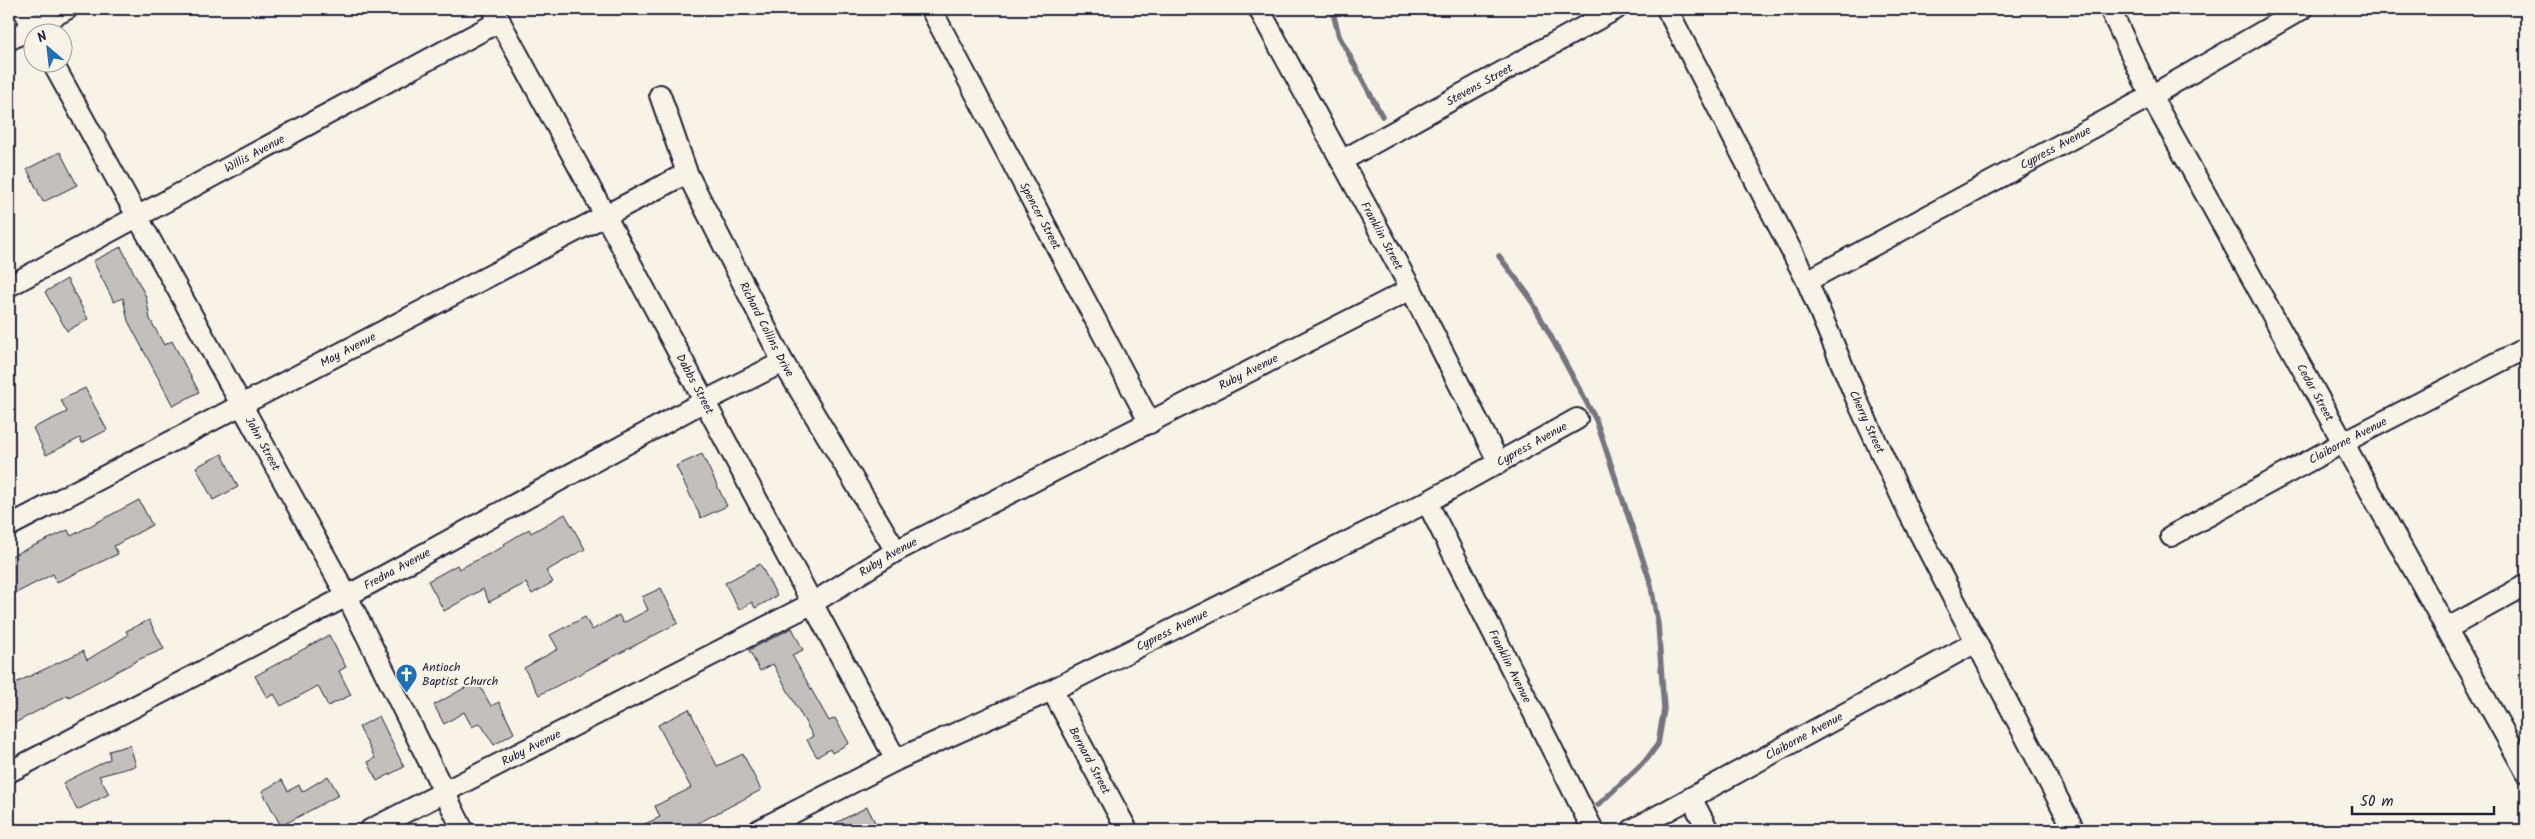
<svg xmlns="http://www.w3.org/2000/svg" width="2535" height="839" font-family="Kalam,sans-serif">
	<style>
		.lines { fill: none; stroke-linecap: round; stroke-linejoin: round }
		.stream { stroke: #76747f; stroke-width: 5.5 }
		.building { fill: #c2bfbd; stroke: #22223b }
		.minor-casing { stroke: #22223b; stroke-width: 24 }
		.minor { stroke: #f7f3e8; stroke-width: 20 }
		.labels { text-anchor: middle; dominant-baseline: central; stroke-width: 4; stroke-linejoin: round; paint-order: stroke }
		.street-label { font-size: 12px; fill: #22223b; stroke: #f7f3e8 }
		.poi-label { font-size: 12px; fill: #22223b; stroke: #f7f3e8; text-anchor: start }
	</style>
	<rect width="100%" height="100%" fill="#f7f3e8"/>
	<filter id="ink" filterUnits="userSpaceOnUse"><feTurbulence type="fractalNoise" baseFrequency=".02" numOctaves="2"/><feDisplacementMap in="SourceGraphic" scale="10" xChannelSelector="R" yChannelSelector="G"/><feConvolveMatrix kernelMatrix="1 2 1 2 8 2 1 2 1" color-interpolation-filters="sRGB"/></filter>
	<g filter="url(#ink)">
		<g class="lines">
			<!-- stream -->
			<path class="stream" d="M1332,9L1339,36L1382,116
				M1499,256L1529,296L1596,420L1650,581L1658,624L1664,709L1658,744L1647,759L1598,805
				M1569,830L1574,827"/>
		</g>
		<!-- building -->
		<path class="building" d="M60,152L77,185L43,202L27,169Z
			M121,247L146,297L150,319L164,345L172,341L199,392L173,406L128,321L123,298L114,302L93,261Z
			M67,279L88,319L67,331L45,292Z
			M85,388L107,430L82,443L80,438L46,455L33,428L67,412L61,400Z
			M222,454L238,487L213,500L196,467Z
			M702,454L727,506L701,518L676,466Z
			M139,500L152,525L114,546L118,554L57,582L53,574L14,594L9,583V557L68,530L71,536Z
			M565,514L585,549L546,571L553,582L532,594L526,583L489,602L483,589L444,611L428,581L457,565L459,569L505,546L504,544L529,529L531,533Z
			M760,564L777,596L755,608L752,602L739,610L725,583Z
			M661,588L678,623L539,695L524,668L558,649L550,635L585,617L592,630L619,615L623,623L648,610L642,597Z
			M149,620L164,649L140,659L69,697L68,695L9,726V686L83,651L87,660L128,635L126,631Z
			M792,628L803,650L792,655L829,721L835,718L849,743L832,753L830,749L817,757L807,740L813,736L773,664L760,671L749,650Z
			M329,635L346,667L339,671L351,695L328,706L318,686L281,706L274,694L267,698L255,676Z
			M477,681L491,706L499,702L514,733L494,745L480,723L472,727L464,712L444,724L434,705Z
			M689,709L717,766L743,754L761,790L685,830H632L660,817L655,806L691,788L658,725Z
			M379,716L404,767L377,781L368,762L375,758L359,727Z
			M130,745L136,766L99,776L109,794L77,810L63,783L110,759L109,751Z
			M328,776L339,795L281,826L262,791L282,780L288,791L299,785L302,792Z
			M867,807L879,830H822Z"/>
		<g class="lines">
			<defs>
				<g id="minor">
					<path d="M23,9L36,32"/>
					<path id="s1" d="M493,9L606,217L896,760"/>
					<path id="s2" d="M931,9L1150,423"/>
					<path id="s3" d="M1259,9L1411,289L1499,463"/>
					<path id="s4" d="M1667,9L1807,281L1856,398L1909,513L2074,830"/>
					<path id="s5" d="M2110,9L2151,96L2526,772"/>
					<path d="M9,40L67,9"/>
					<path id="s6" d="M52,62L347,596L463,830"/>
					<path id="s7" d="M660,95L687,173L783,362L896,551"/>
					<path id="s8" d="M1341,161L1616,9"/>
					<path id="s9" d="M1807,281L2151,96L2302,9"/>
					<path id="s10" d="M9,286L500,21"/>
					<path id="s11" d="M1427,502L1593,830"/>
					<path id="s12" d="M9,526L687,173"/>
					<path id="s13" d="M2171,536L2344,442L2526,348"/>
					<path d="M2448,628L2526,585"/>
					<path id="s14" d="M1052,690L1127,830"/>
					<path id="s15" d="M9,772L347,596L703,402L783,362"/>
					<path d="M1691,798L1708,830"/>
					<path id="s16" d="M370,830L811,604L896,551L1411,289"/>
					<path id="s17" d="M759,830L896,760L1052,690L1427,502L1577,419"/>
					<path id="s18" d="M1632,830L1976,642"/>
				</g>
			</defs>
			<!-- minor casing -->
			<use href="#minor" class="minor-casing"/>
			<!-- minor -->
			<use href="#minor" class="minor"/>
		</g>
	</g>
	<!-- icons -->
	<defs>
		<symbol id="church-pin" viewBox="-11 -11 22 30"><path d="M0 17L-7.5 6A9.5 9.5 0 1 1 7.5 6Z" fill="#1f6fb2" stroke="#f7f3e8"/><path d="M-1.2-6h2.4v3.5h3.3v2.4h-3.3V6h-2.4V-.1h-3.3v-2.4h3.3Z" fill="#fff"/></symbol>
	</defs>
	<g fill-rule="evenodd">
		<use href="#church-pin" x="394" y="662" width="25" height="34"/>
	</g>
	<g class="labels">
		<!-- street labels -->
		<g class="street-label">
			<text stroke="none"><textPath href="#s8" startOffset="158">Stevens Street</textPath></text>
			<text stroke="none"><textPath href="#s9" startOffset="282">Cypress Avenue</textPath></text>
			<text stroke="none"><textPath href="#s10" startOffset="279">Willis Avenue</textPath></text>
			<text stroke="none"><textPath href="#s2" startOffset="234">Spencer Street</textPath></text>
			<text stroke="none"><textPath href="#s3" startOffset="258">Franklin Street</textPath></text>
			<text stroke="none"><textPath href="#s7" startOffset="258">Richard Collins Drive</textPath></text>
			<text stroke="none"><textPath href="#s12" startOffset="382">May Avenue</textPath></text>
			<text stroke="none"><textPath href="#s16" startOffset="991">Ruby Avenue</textPath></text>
			<text stroke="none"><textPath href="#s1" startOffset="426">Dabbs Street</textPath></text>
			<text stroke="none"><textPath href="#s5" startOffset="435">Cedar Street</textPath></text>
			<text stroke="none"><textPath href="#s4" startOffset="459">Cherry Street</textPath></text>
			<text stroke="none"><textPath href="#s13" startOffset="201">Claiborne Avenue</textPath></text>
			<text stroke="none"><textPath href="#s6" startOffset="436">John Street</textPath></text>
			<text stroke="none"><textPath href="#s17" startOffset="864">Cypress Avenue</textPath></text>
			<text stroke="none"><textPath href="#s16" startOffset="586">Ruby Avenue</textPath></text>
			<text stroke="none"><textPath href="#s15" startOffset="438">Fredna Avenue</textPath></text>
			<text stroke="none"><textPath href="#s17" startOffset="459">Cypress Avenue</textPath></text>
			<text stroke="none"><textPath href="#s11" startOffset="184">Franklin Avenue</textPath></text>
			<text stroke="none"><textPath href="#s18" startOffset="196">Claiborne Avenue</textPath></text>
			<text stroke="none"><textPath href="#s16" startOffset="181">Ruby Avenue</textPath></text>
			<text stroke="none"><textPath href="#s14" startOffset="80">Bernard Street</textPath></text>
		</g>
		<!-- poi labels -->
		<g class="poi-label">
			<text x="422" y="667">Antioch<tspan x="422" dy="14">Baptist Church</tspan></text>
		</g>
	</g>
	<!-- margin -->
	<rect width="2535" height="839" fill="none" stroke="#f7f3e8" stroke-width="30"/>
	<rect x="15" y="15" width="2505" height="809" fill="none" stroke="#22223b" stroke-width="2" filter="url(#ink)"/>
	<!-- north arrow -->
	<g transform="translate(48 48) rotate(332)"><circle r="24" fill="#f7f3e8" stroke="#a29fa3"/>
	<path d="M0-4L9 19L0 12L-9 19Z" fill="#1f6fb2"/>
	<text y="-8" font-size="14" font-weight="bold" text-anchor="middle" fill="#22223b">N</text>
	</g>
	<!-- scale -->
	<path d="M2352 806v8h142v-8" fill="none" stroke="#22223b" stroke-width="2.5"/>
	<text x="2360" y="806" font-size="15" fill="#22223b" stroke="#f7f3e8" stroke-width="4" paint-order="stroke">50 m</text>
</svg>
